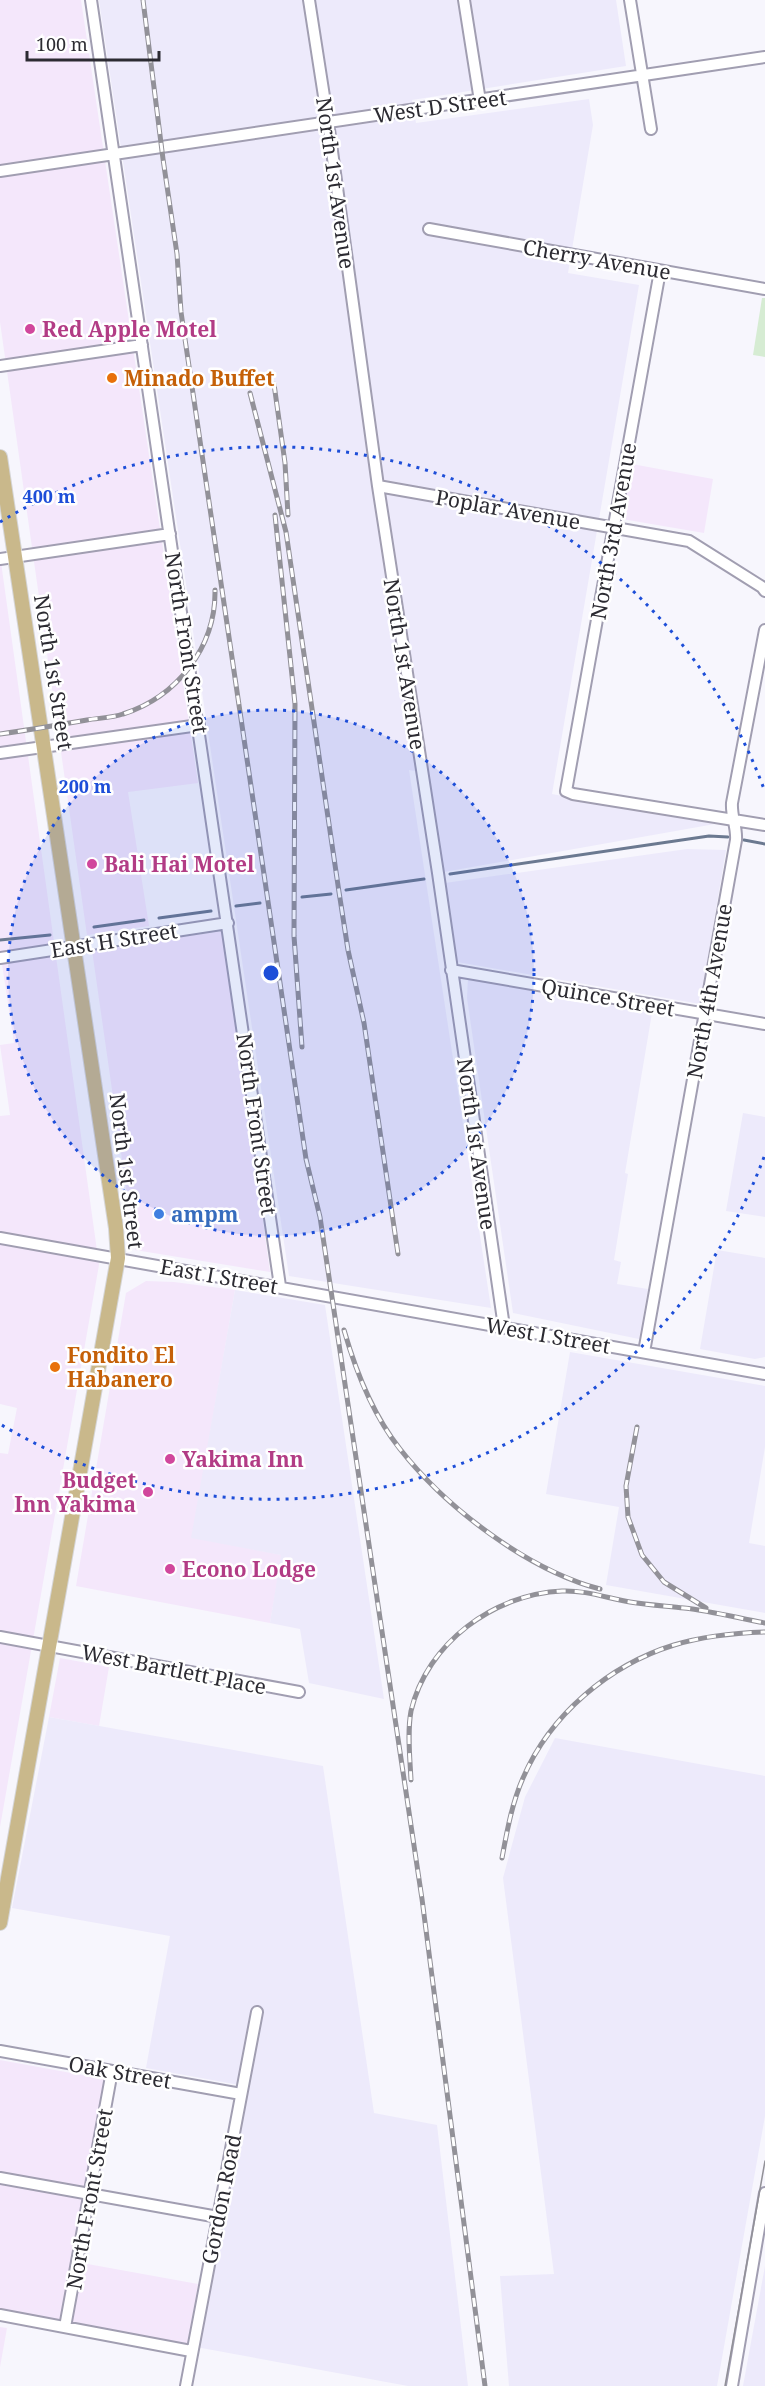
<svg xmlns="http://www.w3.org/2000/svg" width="765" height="2386" font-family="'Noto Serif',serif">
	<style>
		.commercial { fill: #f4e7fb }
		.built { fill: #edeafb }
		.green { fill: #d6ecd3 }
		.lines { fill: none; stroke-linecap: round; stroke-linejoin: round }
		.stream { stroke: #6b7990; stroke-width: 3 }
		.minor-casing { stroke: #a19eb1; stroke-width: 14 }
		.major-casing { stroke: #d5d5d6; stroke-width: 16 }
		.minor { stroke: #fff; stroke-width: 10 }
		.major { stroke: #c9b88b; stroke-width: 14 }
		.tram { stroke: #929198; stroke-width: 1.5 }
		.rail-casing { stroke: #929198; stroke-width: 5 }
		.rail { stroke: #fff; stroke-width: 3; stroke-dasharray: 9; stroke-linecap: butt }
		.ring { fill: none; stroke: #1d4ed8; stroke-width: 3; stroke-dasharray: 3 6 }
		.hotel-dot { fill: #d1479c; stroke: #fff; stroke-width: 2 }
		.food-dot { fill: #e8710a; stroke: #fff; stroke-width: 2 }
		.shop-dot { fill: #3f7fe0; stroke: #fff; stroke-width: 2 }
		.labels { text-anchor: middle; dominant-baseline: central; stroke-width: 5; stroke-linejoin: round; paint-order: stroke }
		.street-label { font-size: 21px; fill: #2c2b32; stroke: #fff }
		.hotel-label { font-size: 21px; font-weight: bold; fill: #b23c85; stroke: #fff; text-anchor: start }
		.food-label { font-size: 21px; font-weight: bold; fill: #c56008; stroke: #fff; text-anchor: start }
		.shop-label { font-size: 21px; font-weight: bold; fill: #366cbe; stroke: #fff; text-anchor: start }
		.centre { fill: #1d4ed8; stroke: #fff; stroke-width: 3 }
		.ring-label { font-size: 18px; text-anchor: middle; font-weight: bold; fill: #1d4ed8; stroke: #fff; stroke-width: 5; stroke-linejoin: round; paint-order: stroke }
	</style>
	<rect width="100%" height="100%" fill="#f7f6fd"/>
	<!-- commercial -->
	<path class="commercial" d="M0,0H81L198,783L128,792L149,926L87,935L0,322Z
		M632,464L713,479L704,533L622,519Z
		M0,555L99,1265L0,1827V1453L8,1454L17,1408L0,1404V1116L10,1115L0,1045L14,1043L0,951Z
		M223,931L270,1272L135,1250L92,950Z
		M146,1281L174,1282L235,1290L192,1537L282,1555L270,1623L76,1586L126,1293Z
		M60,1658L109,1667L99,1726L49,1717Z
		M0,2060L104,2079L71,2261L198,2284L188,2344L0,2309Z
		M0,2327L7,2328L0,2367Z"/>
	<!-- built -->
	<path class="built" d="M99,0H616L626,66L412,100L416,123L589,99L593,125L568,273L639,285L552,794L715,824L444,872L428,773L409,770L491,1308L289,1276Z
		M687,849L726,850L700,1004L457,962L445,883Z
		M468,978L652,1013L625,1173L628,1174L614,1260L621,1262L617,1284L648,1289L639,1339L513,1313L467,998Z
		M743,1113L765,1117V1217L726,1211Z
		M717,1250L765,1258V1357L755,1359L700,1349Z
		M235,1290L325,1305L384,1699L309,1683L300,1629L270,1623L281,1555L191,1538Z
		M570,1352L765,1386V1447L749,1543L765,1546V1613L606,1585L619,1507L546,1494Z
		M49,1717L323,1766L374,2113L437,2125L468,2386H408L196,2347L245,2086L146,2068L170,1936L12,1908Z
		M555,1738L765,1776V2116L717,2386H509L500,2276L554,2274L503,1878L525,1797Z
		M765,2266V2386H743Z"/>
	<!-- green -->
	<path class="green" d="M762,298H765V357L753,355Z"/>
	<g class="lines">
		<!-- stream -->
		<path class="stream" d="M744,840L765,844
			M450,874L709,836L728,837
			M346,890L424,879
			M302,897L331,894
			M236,906L260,903
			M159,918L211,911
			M94,927L144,920
			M0,940L50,935"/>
		<defs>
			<path id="minor" d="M91,0L280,1286
				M309,0L328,122L378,486L438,873L504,1327
				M464,0L480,101
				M630,0L651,129
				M0,171L765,57
				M429,229L765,289
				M660,271L566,791L573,794L765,825
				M0,366L142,345
				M378,486L689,541L762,587L765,591
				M0,559L170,534
				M0,753L199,725
				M0,958L228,923
				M451,970L765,1024
				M0,1238L765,1374
				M644,1352L736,840C737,827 731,816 732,803L765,630
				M0,1637L299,1692
				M0,2051L241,2094
				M0,2178L218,2217
				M0,2315L191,2351
				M65,2327L112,2071
				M186,2386L257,2012
				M732,2386L765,2193"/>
			<path id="major" d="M0,457L116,1228L118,1258L0,1923"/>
		</defs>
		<!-- minor casing -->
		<use href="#minor" class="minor-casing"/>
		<!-- major casing -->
		<use href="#major" class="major-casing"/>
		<!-- minor -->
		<use href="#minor" class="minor"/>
		<!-- major -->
		<use href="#major" class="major"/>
		<!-- tram -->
		<path class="tram" d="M725,2386L765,2161"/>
		<defs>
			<path id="rail" d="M143,0L163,159L177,254L181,312L306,1159L320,1217L422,1899L485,2386
				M274,384L285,463L288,515
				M250,393L286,532L339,892L348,950L364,1023L398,1254
				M275,515L295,704L294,936L302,1047
				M0,734C29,730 58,725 87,720C98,718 112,718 123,714C177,697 216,647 215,590
				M344,1330C356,1372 373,1415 400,1449C446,1508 528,1570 600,1589
				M637,1427L626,1486L628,1517L642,1555L664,1582L706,1608
				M411,1780C410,1758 407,1733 411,1711C427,1643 494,1594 562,1591C585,1590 607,1598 630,1602C648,1605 666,1606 684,1608C711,1611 738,1618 765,1623
				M502,1858C507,1831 512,1803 523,1778C550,1715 609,1665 674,1645C704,1636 734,1633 765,1632"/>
		</defs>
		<!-- rail casing -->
		<use href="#rail" class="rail-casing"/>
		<!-- rail -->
		<use href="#rail" class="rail"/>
	</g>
	<!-- distance rings -->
	<circle cx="271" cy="973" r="263" fill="#1d4ed8" fill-opacity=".12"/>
	<g class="ring">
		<circle cx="271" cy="973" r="263"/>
		<path d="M764 1157A526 526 0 0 1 0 1424M0 522A526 526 0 0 1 764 789"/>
	</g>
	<!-- markers -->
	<g class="hotel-dot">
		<circle cx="30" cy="329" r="6"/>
		<circle cx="92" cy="864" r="6"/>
		<circle cx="170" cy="1459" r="6"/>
		<circle cx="148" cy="1492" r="6"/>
		<circle cx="170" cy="1569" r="6"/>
	</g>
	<g class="food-dot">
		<circle cx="112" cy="378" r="6"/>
		<circle cx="55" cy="1367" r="6"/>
	</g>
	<circle class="shop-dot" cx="159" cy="1214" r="6"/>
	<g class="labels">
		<!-- street labels -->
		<g class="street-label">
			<text transform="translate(440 106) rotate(-8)">West D Street</text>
			<text transform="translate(336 183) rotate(82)">North 1st Avenue</text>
			<text transform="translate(597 259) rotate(10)">Cherry Avenue</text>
			<text transform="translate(508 509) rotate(10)">Poplar Avenue</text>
			<text transform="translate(613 531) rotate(-80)">North 3rd Avenue</text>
			<text transform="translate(187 643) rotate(81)">North Front Street</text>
			<text transform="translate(405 664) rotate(81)">North 1st Avenue</text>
			<text transform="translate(54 672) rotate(81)">North 1st Street</text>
			<text transform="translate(114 940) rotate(-9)">East H Street</text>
			<text transform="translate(709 991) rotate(-80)">North 4th Avenue</text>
			<text transform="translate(608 997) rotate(10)">Quince Street</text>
			<text transform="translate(257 1124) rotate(82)">North Front Street</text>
			<text transform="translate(477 1144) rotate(82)">North 1st Avenue</text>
			<text transform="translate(127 1171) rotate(83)">North 1st Street</text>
			<text transform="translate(219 1276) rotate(10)">East I Street</text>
			<text transform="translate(548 1335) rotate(10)">West I Street</text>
			<text transform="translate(174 1669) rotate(11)">West Bartlett Place</text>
			<text transform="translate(120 2072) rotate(10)">Oak Street</text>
			<text transform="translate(89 2199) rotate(-80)">North Front Street</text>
			<text transform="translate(221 2199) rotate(-79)">Gordon Road</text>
		</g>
		<!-- hotel labels -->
		<g class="hotel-label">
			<text x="42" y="329">Red Apple Motel</text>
			<text x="104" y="864">Bali Hai Motel</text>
			<text x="182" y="1459">Yakima Inn</text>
			<text x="136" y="1480" text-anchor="end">Budget<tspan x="136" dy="24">Inn Yakima</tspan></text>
			<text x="182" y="1569">Econo Lodge</text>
		</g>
		<!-- food labels -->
		<g class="food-label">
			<text x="124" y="378">Minado Buffet</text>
			<text x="67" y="1355">Fondito El<tspan x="67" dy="24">Habanero</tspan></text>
		</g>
		<!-- shop labels -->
		<g class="shop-label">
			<text x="171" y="1214">ampm</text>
		</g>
	</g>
	<circle cx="271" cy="973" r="9" class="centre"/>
	<g class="ring-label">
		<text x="49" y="503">400 m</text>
		<text x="85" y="793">200 m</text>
	</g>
	<!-- scale -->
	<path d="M27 51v9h132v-9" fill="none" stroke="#2c2b32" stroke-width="3"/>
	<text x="36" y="51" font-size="18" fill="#2c2b32" stroke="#ffffff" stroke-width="4.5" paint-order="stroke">100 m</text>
</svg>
